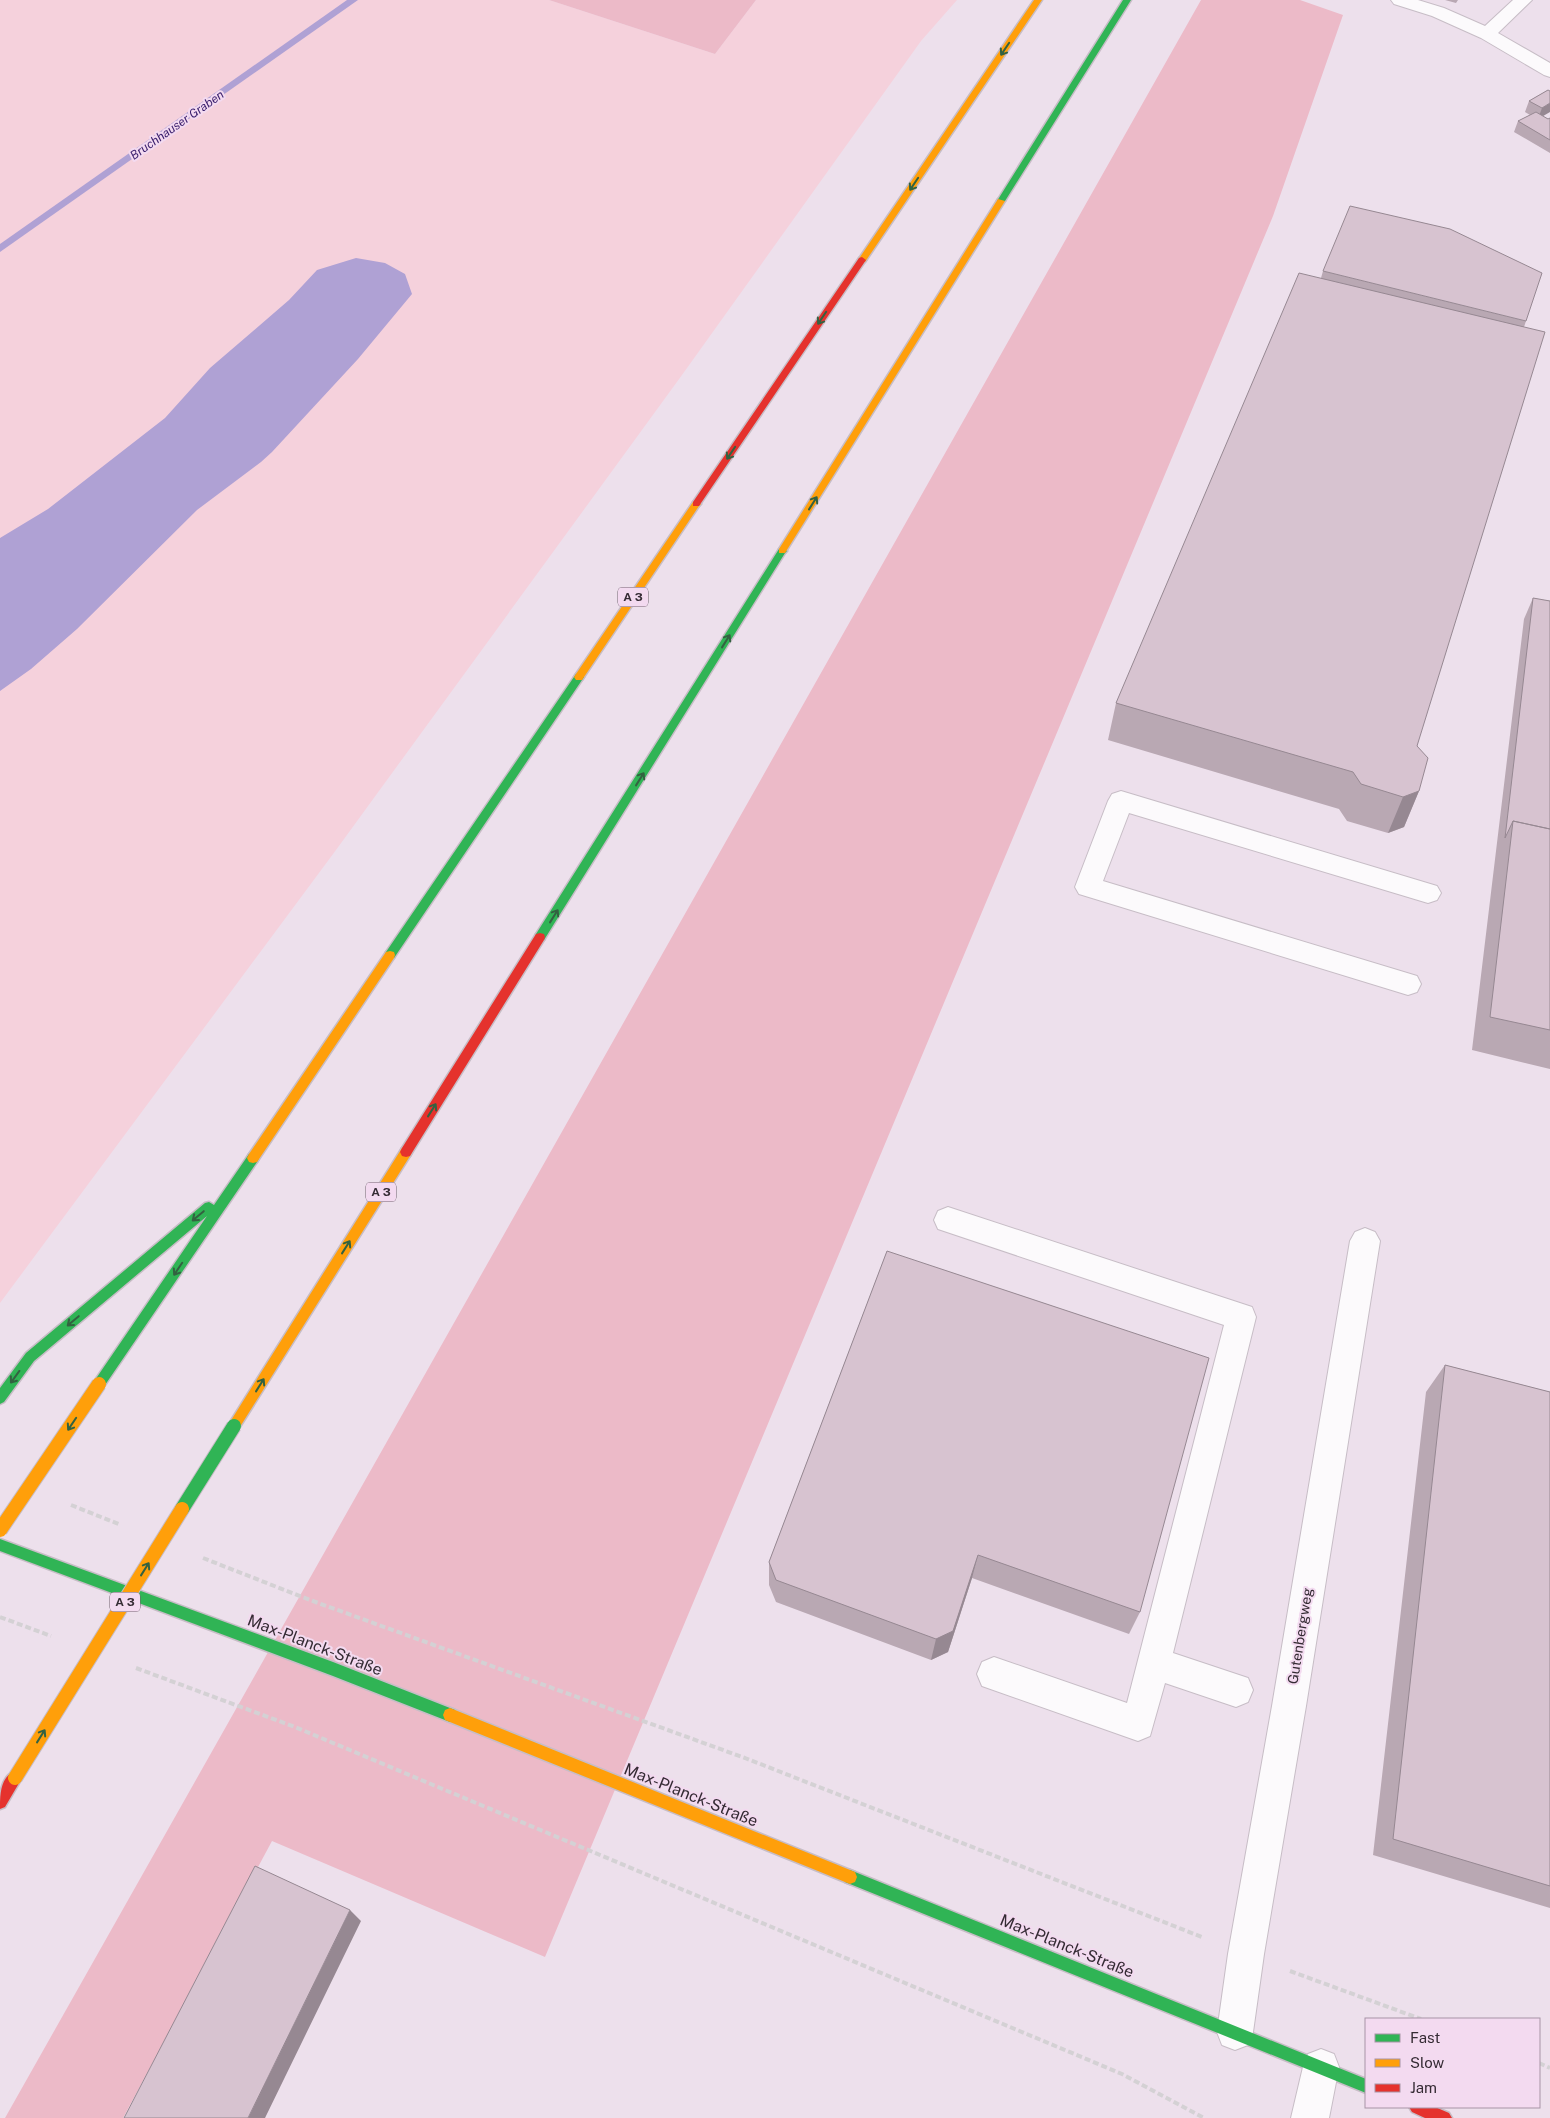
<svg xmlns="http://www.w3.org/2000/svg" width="1550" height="2118" font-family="'Public Sans',sans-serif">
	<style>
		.green { fill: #f5d1dc }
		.forest { fill: #ecbac8 }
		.water { fill: #afa1d4 }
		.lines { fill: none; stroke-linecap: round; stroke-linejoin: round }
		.stream { fill: #afa1d4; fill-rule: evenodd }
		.lane-casing { stroke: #c7bdc6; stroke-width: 2 }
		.street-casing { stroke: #c7bdc6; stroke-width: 2 }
		.fast-casing { stroke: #c7bdc6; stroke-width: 3 }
		.slow-casing { stroke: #c7bdc6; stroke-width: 3 }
		.jam-casing { stroke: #c7bdc6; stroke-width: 3 }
		.path { stroke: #d4d1d4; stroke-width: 4; stroke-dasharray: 6 3; stroke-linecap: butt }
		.lane { fill: #fcfafc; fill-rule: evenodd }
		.street { fill: #fcfafc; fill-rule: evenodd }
		.fast { fill: #30b455; fill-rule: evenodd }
		.slow { fill: #ff9f0a; fill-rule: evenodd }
		.jam { fill: #e5322d; fill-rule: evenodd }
		.fast-bridge-casing { stroke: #c7bdc6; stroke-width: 16; stroke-linecap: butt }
		.slow-bridge-casing { stroke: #c7bdc6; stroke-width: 16; stroke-linecap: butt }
		.fast-bridge { stroke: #30b455; stroke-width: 14 }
		.slow-bridge { stroke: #ff9f0a; stroke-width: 14 }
		.wall { fill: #b9a8b3 }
		.shaded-wall { fill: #968892 }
		.building { fill: #d7c3d0; stroke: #968892 }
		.oneway { stroke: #336241 }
		.labels { text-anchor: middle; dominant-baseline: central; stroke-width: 4; stroke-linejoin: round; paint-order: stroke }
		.far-water-label { font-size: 12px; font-style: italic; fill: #371c6b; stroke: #f3daf0 }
		.shield { fill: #f3daf0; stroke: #6e606c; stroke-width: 1 }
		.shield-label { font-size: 12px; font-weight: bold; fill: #352b34 }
		.street-label { font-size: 14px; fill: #352b34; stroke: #f3daf0 }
		.near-street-label { font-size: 16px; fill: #352b34; stroke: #f3daf0 }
	</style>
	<rect width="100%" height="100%" fill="#ede0ec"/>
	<!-- green -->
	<path class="green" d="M0,0H549L715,54L756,0H957L921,41L682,375L336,850L0,1303Z"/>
	<!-- forest -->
	<path class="forest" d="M549,0H756L715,54Z
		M1201,0H1300L1343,15L1273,216L545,1957L272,1841L123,2118H5Z"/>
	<!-- water -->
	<path class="water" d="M356,258L385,263L405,274L412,294L358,359L272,452L261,462L197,510L77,629L31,669L0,691V538L48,509L165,418L210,368L289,300L317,270Z"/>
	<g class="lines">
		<!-- stream -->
		<path class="stream" d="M347,0H358L0,252V244Z"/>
		<defs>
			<path id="lane" d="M1121,791L1437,886L1441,893L1437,900L1428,903L1129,813L1103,881L1417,976L1421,984L1417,992L1408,995L1079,894L1075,887L1108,801L1112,794Z
				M948,1207L1252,1307L1256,1317L1173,1653L1248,1678L1253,1690L1248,1702L1236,1707L1165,1683L1150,1736L1138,1741L982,1686L977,1674L982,1662L994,1657L1127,1703L1224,1325L938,1229L934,1220L938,1211Z
				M1365,1228L1375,1232L1380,1241L1306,1706L1264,1954L1253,2032L1248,2045L1235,2050L1222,2045L1217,2032L1228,1954L1272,1706L1350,1241L1355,1232Z
				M1321,2049L1334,2054L1339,2067L1329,2118H1291L1303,2067L1308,2054Z"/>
			<path id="street" d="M1391,0H1418L1444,8L1485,26L1513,0H1532L1498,33L1550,63V77L1544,75L1481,38L1432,16L1394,4Z"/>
			<path id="fast" d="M1123,0H1131L1005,201L998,203L997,201Z
				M782,548L787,551L785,553L544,940H536L535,937L536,934L779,549Z
				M579,673L582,674L584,677L582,680L394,958H386L385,955L386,952L576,674Z
				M253,1153L257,1154L259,1158L257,1162L103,1388L99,1390L95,1388L93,1384L95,1380L207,1216L34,1361L4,1402L0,1404V1388L26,1353L205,1203L209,1202L214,1205L249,1154Z
				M0,1539L333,1662L455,1710L457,1715L455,1720L450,1722L333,1676L0,1551Z
				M850,1870L1366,2079V2093L845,1882L843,1877L845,1872Z"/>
			<path id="slow" d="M1034,0H1042L865,262H859L858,260Z
				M998,199L1005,201L785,553H779V549Z
				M696,501L701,504L699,506L582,680H576L574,677L576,674L693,502Z
				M390,951L394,952L395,955L394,958L257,1162L253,1163L249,1162L247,1158L249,1154L386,952Z
				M406,1147L410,1148L412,1152L410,1156L238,1430L234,1432L230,1430L228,1426L230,1422L402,1148Z
				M450,1708L855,1872L857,1877L855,1882L850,1884L445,1720L443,1715L445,1710Z"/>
			<path id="jam" d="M862,257L866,260L699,506H693V502L859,258Z
				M540,933L544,934L545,937L544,940L410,1156L406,1157L402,1156L400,1152L402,1148L536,934Z
				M15,1771L20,1773L22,1778L5,1807L0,1809C0,1795 0,1777 15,1771Z
				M1409,2107H1435L1449,2113L1452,2118H1425L1412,2112Z"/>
		</defs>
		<!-- lane casing -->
		<use href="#lane" class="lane-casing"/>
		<!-- street casing -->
		<use href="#street" class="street-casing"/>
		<!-- fast casing -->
		<use href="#fast" class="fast-casing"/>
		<!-- slow casing -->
		<use href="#slow" class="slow-casing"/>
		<!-- jam casing -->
		<use href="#jam" class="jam-casing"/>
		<!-- path -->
		<path class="path" d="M71,1505L121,1525
			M203,1558L310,1600L745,1758L1202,1937
			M0,1617L51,1636
			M136,1668L295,1727L1122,2074L1204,2118
			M1290,1971L1421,2019
			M1539,2063L1550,2068"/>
		<!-- lane -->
		<use href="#lane" class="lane"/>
		<!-- street -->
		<use href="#street" class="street"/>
		<!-- fast -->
		<use href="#fast" class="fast"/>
		<!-- slow -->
		<use href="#slow" class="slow"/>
		<!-- jam -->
		<use href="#jam" class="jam"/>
		<defs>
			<path id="fast-bridge" d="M182,1509L234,1426"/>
			<path id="slow-bridge" d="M0,1530L99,1384
				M15,1778L182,1509"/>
		</defs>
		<!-- fast-bridge casing -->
		<use href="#fast-bridge" class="fast-bridge-casing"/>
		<!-- slow-bridge casing -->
		<use href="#slow-bridge" class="slow-bridge-casing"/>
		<!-- fast-bridge -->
		<use href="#fast-bridge" class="fast-bridge"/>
		<!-- slow-bridge -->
		<use href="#slow-bridge" class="slow-bridge"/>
	</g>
	<!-- wall -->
	<path class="wall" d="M1445,0H1458L1456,3Z
		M1548,90L1543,116L1548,119L1550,118V153L1514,132L1518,121L1530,115L1525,112L1529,101Z
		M1323,271L1526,321L1524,327L1417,746L1419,791L1404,827L1388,833L1347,821L1339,809L1108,740L1116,703L1321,278Z
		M1533,598L1550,601V1069L1472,1050L1524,619Z
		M887,1251L1140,1612L1129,1634L972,1578L948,1652L931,1660L776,1602L769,1585V1562Z
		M1445,1365L1550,1392V1908L1373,1855L1426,1392Z"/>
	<!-- shaded-wall -->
	<path class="shaded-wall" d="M1550,103V112L1538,119L1542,108Z
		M1419,791L1404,827L1388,833L1403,797Z
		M978,1555L972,1578L948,1652L931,1660L936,1639Z
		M350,1910L361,1921L265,2118H248Z"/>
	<!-- building -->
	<path class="building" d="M1548,90L1550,91V103L1542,108L1529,101Z
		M1536,112L1548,119L1550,118V140L1518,121Z
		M1350,206L1450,229L1542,273L1526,321L1323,271Z
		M1299,273L1545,332L1417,746L1428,758L1419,791L1403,797L1361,784L1353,772L1116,703Z
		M1533,598L1550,601V829L1513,821L1505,838Z
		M1513,821L1550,829V1030L1490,1017Z
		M887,1251L1209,1358L1140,1612L978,1555L953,1631L936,1639L776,1580L769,1562Z
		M1445,1365L1550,1392V1886L1393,1839Z
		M255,1866L350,1910L248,2118H124Z"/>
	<!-- one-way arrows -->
	<defs><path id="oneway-shaft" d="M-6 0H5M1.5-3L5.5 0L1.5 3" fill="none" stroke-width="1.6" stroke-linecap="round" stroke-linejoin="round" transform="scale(1.25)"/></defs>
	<g class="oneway">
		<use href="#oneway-shaft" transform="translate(1005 49) rotate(124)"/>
		<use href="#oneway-shaft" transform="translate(914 184) rotate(124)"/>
		<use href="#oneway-shaft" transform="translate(822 318) rotate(124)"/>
		<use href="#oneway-shaft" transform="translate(731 453) rotate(124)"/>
		<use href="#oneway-shaft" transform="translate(813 503) rotate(-58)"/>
		<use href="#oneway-shaft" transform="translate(726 641) rotate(-58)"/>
		<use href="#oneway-shaft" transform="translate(640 779) rotate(-58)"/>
		<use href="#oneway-shaft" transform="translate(554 916) rotate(-58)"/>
		<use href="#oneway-shaft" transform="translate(432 1110) rotate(-58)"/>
		<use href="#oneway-shaft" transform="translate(198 1216) rotate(140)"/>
		<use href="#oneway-shaft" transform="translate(346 1247) rotate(-58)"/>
		<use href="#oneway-shaft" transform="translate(178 1269) rotate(124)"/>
		<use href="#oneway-shaft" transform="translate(73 1321) rotate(140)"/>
		<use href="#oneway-shaft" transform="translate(15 1377) rotate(126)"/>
		<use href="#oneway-shaft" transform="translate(260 1385) rotate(-58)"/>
		<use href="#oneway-shaft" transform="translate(72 1424) rotate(124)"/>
		<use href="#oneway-shaft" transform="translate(145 1569) rotate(-58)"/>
		<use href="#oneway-shaft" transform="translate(41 1736) rotate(-58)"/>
	</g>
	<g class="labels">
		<!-- far-water labels -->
		<g class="far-water-label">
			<text transform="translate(177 125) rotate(-35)">Bruchhauser Graben</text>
		</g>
		<!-- shield labels -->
		<g class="shield">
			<rect x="618" y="587.5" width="30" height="19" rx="4"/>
			<rect x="366" y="1182.5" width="30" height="19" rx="4"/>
			<rect x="110" y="1592.5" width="30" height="19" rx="4"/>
		</g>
		<g class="shield-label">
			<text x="633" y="597">A 3</text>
			<text x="381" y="1192">A 3</text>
			<text x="125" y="1602">A 3</text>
		</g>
		<!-- street labels -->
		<g class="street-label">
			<text transform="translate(1300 1636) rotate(-81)">Gutenbergweg</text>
		</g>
		<!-- near-street labels -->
		<g class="near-street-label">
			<text transform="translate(315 1645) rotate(21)">Max-Planck-Straße</text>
			<text transform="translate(691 1795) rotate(22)">Max-Planck-Straße</text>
			<text transform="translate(1067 1946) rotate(22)">Max-Planck-Straße</text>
		</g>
	</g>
	<!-- legend -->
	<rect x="1365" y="2018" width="175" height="90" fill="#f3daf0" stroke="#a794a5"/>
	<rect x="1375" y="2034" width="25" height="8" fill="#30b455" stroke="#a794a5"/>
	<text x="1410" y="2043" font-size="15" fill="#352b34">Fast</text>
	<rect x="1375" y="2059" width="25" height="8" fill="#ff9f0a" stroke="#a794a5"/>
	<text x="1410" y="2068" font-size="15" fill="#352b34">Slow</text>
	<rect x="1375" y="2084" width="25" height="8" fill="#e5322d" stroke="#a794a5"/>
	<text x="1410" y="2093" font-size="15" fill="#352b34">Jam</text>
</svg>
